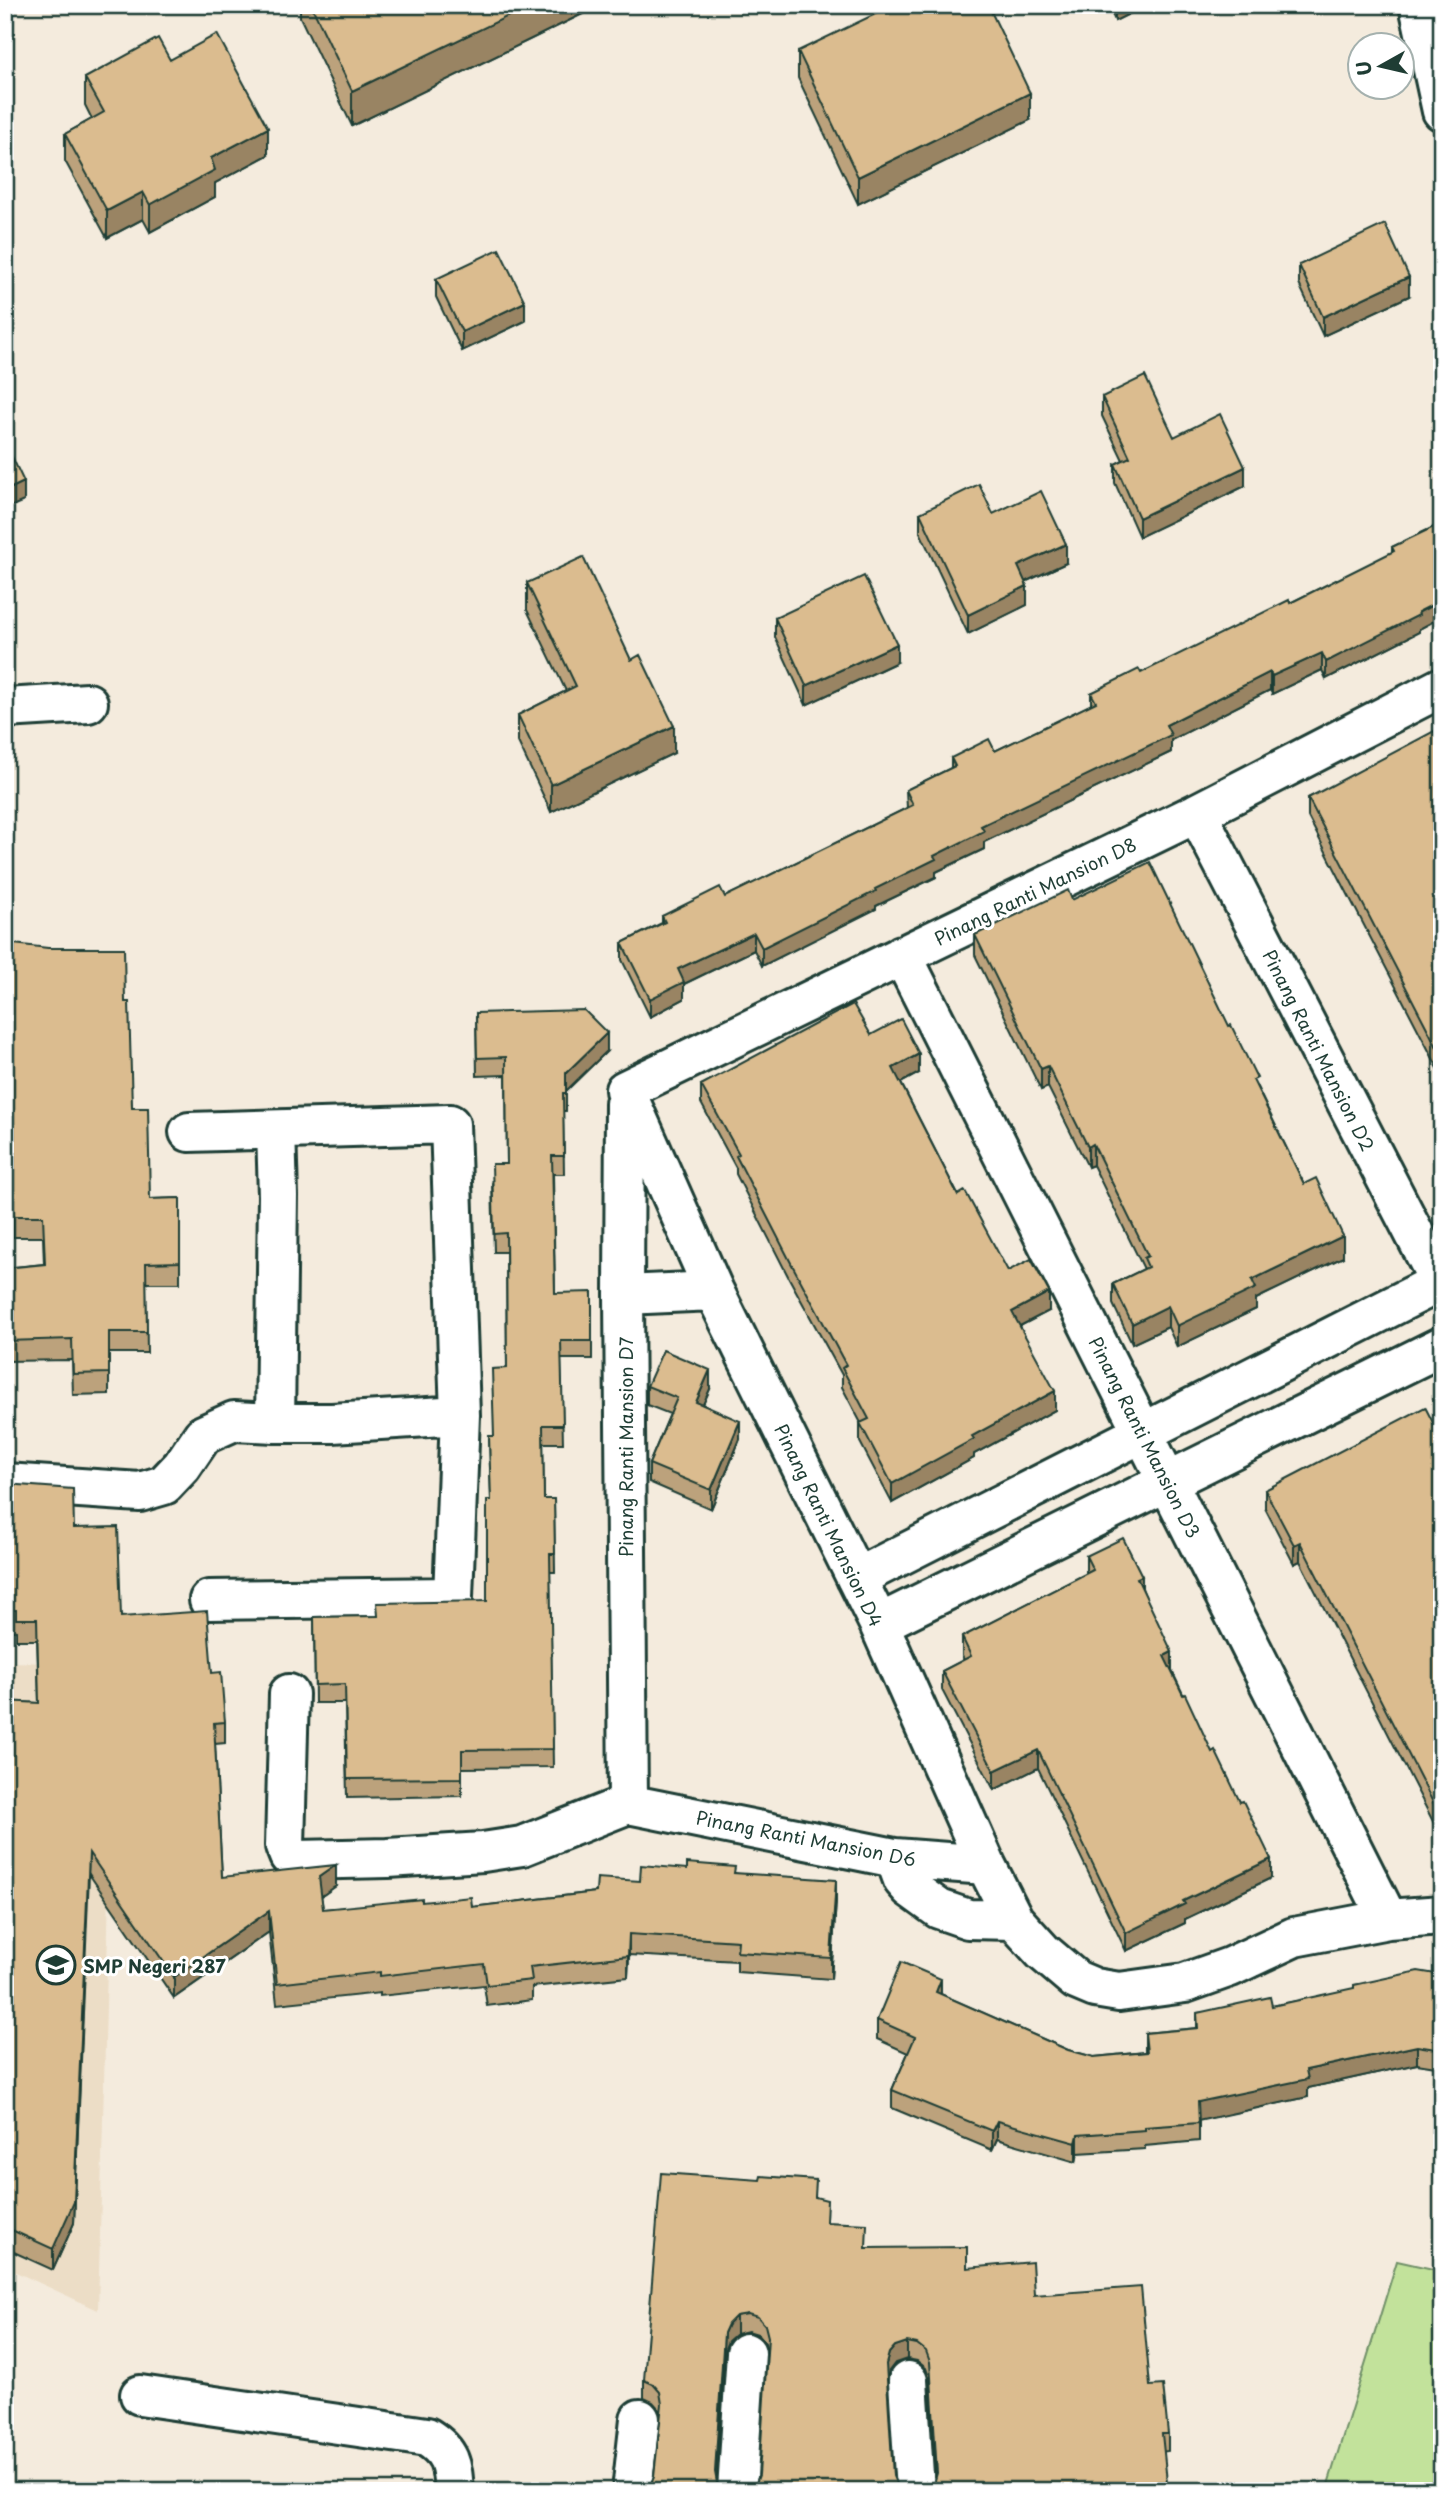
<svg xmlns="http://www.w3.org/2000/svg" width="1447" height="2496" font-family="'Playpen Sans',sans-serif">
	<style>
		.built { fill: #ecddc6 }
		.green { fill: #c2e29b; stroke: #709068; stroke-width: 2 }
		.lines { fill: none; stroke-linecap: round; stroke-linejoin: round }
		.street-casing { stroke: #1f3d34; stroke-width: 44 }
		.secondary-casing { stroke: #1f3d34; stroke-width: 44 }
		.street { stroke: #fff; stroke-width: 38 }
		.secondary { stroke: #fff; stroke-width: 38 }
		.wall { fill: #bca27b; stroke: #1f3d34; stroke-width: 2 }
		.shaded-wall { fill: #998464; stroke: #1f3d34; stroke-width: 2 }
		.building { fill: #dbbc8f; stroke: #1f3d34; stroke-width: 2 }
		.labels { text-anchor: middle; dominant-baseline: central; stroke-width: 6; stroke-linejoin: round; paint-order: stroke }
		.street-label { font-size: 18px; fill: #1f3d34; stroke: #fff }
		.poi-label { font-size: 18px; font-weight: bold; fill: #1f3d34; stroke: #fff; text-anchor: start }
	</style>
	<rect width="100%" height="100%" fill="#f4ebdd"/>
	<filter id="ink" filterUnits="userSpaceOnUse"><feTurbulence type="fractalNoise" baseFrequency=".0143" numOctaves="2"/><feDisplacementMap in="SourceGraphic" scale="14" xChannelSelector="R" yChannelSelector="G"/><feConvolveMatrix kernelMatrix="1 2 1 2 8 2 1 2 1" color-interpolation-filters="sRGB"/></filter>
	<g filter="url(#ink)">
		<!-- built -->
		<path class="built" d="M5,1662L115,1664L98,2310L5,2267Z"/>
		<!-- green -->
		<path class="green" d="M1397,2261L1442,2271V2491H1326Z"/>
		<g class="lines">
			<defs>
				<path id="street" d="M5,708L88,703
					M1197,813L1442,1287
					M902,955L1388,1919
					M625,1090L714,1291L879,1624L986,1865L1014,1920L1043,1952L1076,1980L1095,1988L1119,1992L1185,1983L1230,1967L1294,1937L1388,1919L1442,1915
					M625,1090L1197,813L1442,687
					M625,1103L624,1295L628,1804
					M276,1130L278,1196L275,1423H332L460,1415
					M189,1132L450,1124L460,1415L453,1597L209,1600
					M624,1295L714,1291
					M5,1483L140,1492L164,1485L182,1466L203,1435L234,1421L275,1423
					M856,1578L1442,1281
					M879,1624L1442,1346
					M289,1694L285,1846L289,1856L298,1860L388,1858L483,1852L522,1846L628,1804
					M628,1804L895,1858L986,1865
					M895,1858L903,1880L910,1888L939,1909L968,1919L1014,1920
					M908,2381L915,2491
					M140,2395L427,2437C451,2452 452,2464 454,2491
					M632,2491L640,2419
					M737,2491L746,2353"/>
				<path id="secondary" d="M1419,5L1442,111"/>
			</defs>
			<!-- street casing -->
			<use href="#street" class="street-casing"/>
			<!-- secondary casing -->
			<use href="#secondary" class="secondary-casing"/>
			<!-- street -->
			<use href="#street" class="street"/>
			<!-- secondary -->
			<use href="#secondary" class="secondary"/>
		</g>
		<!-- wall -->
		<path class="wall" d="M300,5H601L352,126L300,17Z
			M1108,5H1147L1115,21Z
			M798,51L1030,120L858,204L798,78Z
			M170,60L268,155L215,183V197L150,232L143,219L107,238L65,161V134L92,119L85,105V78Z
			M1299,265L1409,296L1323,336L1299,284Z
			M436,279L525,321L462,351L436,297Z
			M1102,397L1174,437L1245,486L1139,537L1115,483V464L1123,460L1102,416Z
			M920,513L993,514L1066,563L1025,582L1027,605L968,634L920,532Z
			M1442,523V617L1419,629V632L1326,679L1322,670L1272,694L1270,690L1171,740V752L984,842V849L936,872V877L876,906V909L762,966L754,950L684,984V999L650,1017L622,960V943L662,923V916L725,897L907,808L906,790L951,768V758L995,751L1091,705V693L1141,673L1290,603L1392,553V547Z
			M527,583L674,753L551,812L518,742V715L566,691L527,610Z
			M775,618L897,662L806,705L775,637Z
			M1442,736V1076L1308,817V798Z
			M1072,900L1257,1087L1304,1184L1343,1257L1256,1299V1309L1177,1347L1168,1327L1132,1344L1113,1304V1284L1144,1269L1093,1165L1088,1167L1048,1087L1041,1090L975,955V935Z
			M5,943L125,1002L132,1108L150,1199L180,1198V1283H146L147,1353H109V1394L73,1395L72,1360L5,1361V1268L44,1264L43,1237H13V1196H5Z
			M476,1013L607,1051L566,1091V1111H563L564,1174H553L555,1293L592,1341V1359H561L563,1443H543L544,1499H554L555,1572H550L553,1767L462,1768V1796L347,1798L345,1703H315L314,1617L377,1616L487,1601L491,1500L489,1436H494L507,1368L506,1252H494L492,1183L507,1164L506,1075L477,1076Z
			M871,1035L919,1073L901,1083L958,1195L1008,1271L1049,1311L1020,1326L1055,1410L974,1454V1458L892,1503L860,1442V1423H861L842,1387V1375L790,1280L736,1174V1168L701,1103V1085Z
			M647,1386L710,1389L703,1404L740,1439L711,1509L649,1482V1464L670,1414L647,1405Z
			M1442,1440V1839L1300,1561L1294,1564L1265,1508V1490Z
			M5,1484L74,1528L121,1617L212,1673L225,1722V1743L215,1744L222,1877L336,1886L321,1896L323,1909L422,1902L472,1907L596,1892L640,1881L735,1873L836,1900L831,1979L737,1972V1961L629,1955L628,1977L532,1987V2000L487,2006L484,1985L380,1996V1993L277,2004L269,1932L174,1998L89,1874L74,2223L53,2270L5,2248V1701L39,1703L37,1640H16V1631H5Z
			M1086,1556L1142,1588L1172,1671L1271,1878L1185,1919V1923L1126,1951L1038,1768L994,1790L942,1690V1671L964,1660L962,1656V1637L1086,1574Z
			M1442,1975V2068L1417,2064L1308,2088V2097L1199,2120V2141L1145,2146V2149L1078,2153L1076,2162L997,2139L992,2150L892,2108V2090L908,2053L877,2039V2020L941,1994L1068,2050L1094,2057L1145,2052V2033L1197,2028V2013L1272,2006L1354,1989V1985Z
			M760,2180L816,2197L827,2222L867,2248L967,2268L1034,2295L1150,2386L1168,2434V2451L934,2484L936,2477L930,2380L926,2368L917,2361L907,2359L895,2363L889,2371L755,2486L759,2475L767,2350L765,2343L758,2334L748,2331L736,2334L728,2341L724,2351L650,2486L654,2476L661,2415L660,2410L653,2402L644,2398V2380Z"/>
		<!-- shaded-wall -->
		<path class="shaded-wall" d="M531,5H601L352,126V91Z
			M1115,5H1147L1115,21Z
			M1030,93V120L858,204V177Z
			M268,128V155L215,183V197L150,232V205L211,158Z
			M143,192V219L107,238V211Z
			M1409,277V296L1323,336V317Z
			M525,302V321L462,351V332Z
			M1245,467V486L1139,537V518Z
			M24,482V501L5,509V491Z
			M1066,544V563L1018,585V566Z
			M1027,586V605L968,634V615Z
			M1442,600V617L1419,629V632L1326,679V662Z
			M897,644V662L806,705V686Z
			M1322,653V670L1272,694V676Z
			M1270,672V690L1171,740V752L984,842V849L936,872V877L876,906V909L762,966V948L934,856L981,826L1166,725Z
			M674,726V753L551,812V785Z
			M754,933V950L684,984V999L650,1017V999L678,969Z
			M607,1033V1051L566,1091V1073Z
			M919,1054V1073L893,1087V1068Z
			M1048,1066V1087L1041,1090V1069Z
			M1093,1144V1165L1088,1167V1147Z
			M1343,1236V1257L1256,1299V1309L1177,1347V1326L1252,1280Z
			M1049,1292V1311L1012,1330V1312Z
			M1168,1306V1327L1132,1344V1324Z
			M710,1370V1389L696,1420V1402Z
			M1055,1391V1410L974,1454V1458L892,1503V1484L972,1436Z
			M740,1421V1439L711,1509V1490Z
			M1300,1542V1561L1294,1564V1545Z
			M1142,1576V1594L1137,1578Z
			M1172,1652V1670L1164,1674V1656Z
			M1038,1750V1768L994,1790V1771Z
			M89,1853L74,2223L53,2270V2249Z
			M1271,1859V1878L1185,1919V1923L1126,1951V1933L1183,1901Z
			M336,1865V1886L319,1898V1877Z
			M836,1880V1900L831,1979V1958Z
			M269,1911V1932L174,1998V1977Z
			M629,1934V1955L628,1977V1956Z
			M941,1979V1998L936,1992Z
			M1417,2046V2064L1308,2088V2097L1198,2121V2102L1306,2070Z
			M997,2121V2139L992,2150V2131Z
			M1078,2135V2153L1076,2162V2143Z
			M736,2316V2334L728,2341L724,2351L715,2490V2472L724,2333L728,2324Z
			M907,2342V2359L895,2363L889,2371L886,2382V2364L889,2353L895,2346Z"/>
		<!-- building -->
		<path class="building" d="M311,5H531L352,91Z
			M894,5H988L1030,93L858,177L798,51Z
			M217,34L268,128L211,158L215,170L150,205L143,192L107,211L65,134L104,112L85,78L158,38L170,60Z
			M1385,224L1409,277L1323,317L1299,265Z
			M499,249L525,302L462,332L436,279Z
			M1145,376L1174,437L1220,414L1245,467L1139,518L1115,464L1130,457L1102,397Z
			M5,442L24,482L5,491Z
			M979,484L993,514L1041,491L1066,544L1018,566L1027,586L968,615L920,513Z
			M1442,523V600L1418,612L1419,615L1326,662L1322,653L1272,676L1270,672L1166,725L1171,735L981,826L984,831L934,856L936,859L875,889L876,891L762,948L754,933L678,969L684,982L650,999L622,943L665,922L662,916L720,887L725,897L913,805L906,790L955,766L951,758L989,739L995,751L1096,702L1091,693L1139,669L1141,673L1289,600L1290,603L1394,551L1392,547Z
			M583,557L631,660L640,655L674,726L551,785L518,715L576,686L527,583Z
			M864,576L897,644L806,686L775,618Z
			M1438,729L1442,736V1057L1308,798Z
			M1150,862L1229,1026L1231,1025L1257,1078L1253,1080L1304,1184L1316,1178L1343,1236L1252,1280L1256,1288L1177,1326L1168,1306L1132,1324L1113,1284L1148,1267L1144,1258L1148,1256L1093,1144L1088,1147L1048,1066L1041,1069L975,935L1068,890L1072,900Z
			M5,943L48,948H124L125,1002H129L132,1108H148L150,1199L180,1198V1262L146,1263L147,1332H109V1373L73,1374L72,1339L5,1341V1268L45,1264L43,1216H13V1175L5,1176Z
			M853,1004L871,1035L901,1019L919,1054L893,1068L958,1195L965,1191L1008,1271L1031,1259L1049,1292L1012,1312L1055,1391L972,1436L974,1439L892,1484L860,1423L869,1419L842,1368L846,1365L790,1261L736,1156L739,1154L701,1085Z
			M584,1010L607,1033L566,1073V1093H563L564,1156H552L555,1293L592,1292V1341H561L563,1425H543L544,1499H554L555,1554H550L553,1749L462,1750V1778L347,1779L345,1684L315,1685L314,1617L378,1616L377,1603L487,1601V1500H491L489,1436H494L492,1369L507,1368L506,1233L494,1234L492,1164H507L506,1057L477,1058L476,1013Z
			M663,1350L710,1370L696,1402L740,1421L711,1490L649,1464L677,1398L647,1386Z
			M1425,1407L1442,1440V1468L1441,1469L1442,1471V1820L1300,1542L1294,1545L1265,1490Z
			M5,1484L73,1489L74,1528L118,1527L121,1617L207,1611L212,1673L221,1672L225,1722L214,1723L222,1877L336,1865L319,1877L323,1909L422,1899V1902L471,1897L472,1907L596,1892L597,1878L640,1881L641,1865L687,1869V1863L735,1867L734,1873L836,1880L831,1958L737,1952L738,1941L629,1934L628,1956L530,1967L532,1980L487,1985L484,1964L380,1976V1972L277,1984L269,1911L174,1977L89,1853L74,2202L53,2249L5,2227V1701L39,1703L37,1619H16V1610H5Z
			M1123,1538L1142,1576L1137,1578L1172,1652L1164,1656L1183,1695L1185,1694L1212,1752L1215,1750L1240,1802L1243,1801L1271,1859L1183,1901L1185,1904L1126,1933L1038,1750L994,1771L942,1671L971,1656L962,1637L1093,1570L1086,1556Z
			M901,1962L941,1979L936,1992L1068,2050L1094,2057L1147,2052L1145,2033L1198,2028L1197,2013L1270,1997L1272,2006L1354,1988V1985L1418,1971L1442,1975V2050L1417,2046L1306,2070L1308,2079L1198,2102L1199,2123L1145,2127V2130L1078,2135L1076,2143L997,2121L992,2131L892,2090L915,2037L877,2020Z
			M661,2173L760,2180L761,2176L816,2180L815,2197L827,2200L826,2222L867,2224L866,2248L967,2247V2268L1032,2262L1034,2295L1141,2287L1150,2386L1163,2385L1168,2434H1162L1168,2491H928L934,2484L937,2473L930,2362L926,2351L917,2344L907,2342L895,2346L889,2353L886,2364L893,2476L897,2486L902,2491H750L755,2486L759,2475L768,2337L765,2325L758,2317L748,2314L736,2316L728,2324L724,2333L715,2472L717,2483L724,2491H645L650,2486L654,2476L662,2404L660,2392L653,2384L644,2380Z"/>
	</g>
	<!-- icons -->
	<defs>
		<symbol id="school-ring" viewBox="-11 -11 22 22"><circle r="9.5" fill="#fff" stroke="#1f3d34" stroke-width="1.5"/><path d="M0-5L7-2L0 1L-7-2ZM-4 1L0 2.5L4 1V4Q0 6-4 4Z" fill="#1f3d34"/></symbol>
	</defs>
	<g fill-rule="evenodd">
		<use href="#school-ring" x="34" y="1943" width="44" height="44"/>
	</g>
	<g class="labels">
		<!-- street labels -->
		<g class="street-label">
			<text transform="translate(1035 891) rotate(-26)">Pinang Ranti Mansion D8</text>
			<text transform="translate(1319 1050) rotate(63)">Pinang Ranti Mansion D2</text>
			<text transform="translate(1145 1437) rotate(63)">Pinang Ranti Mansion D3</text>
			<text transform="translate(625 1447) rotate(-90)">Pinang Ranti Mansion D7</text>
			<text transform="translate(829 1525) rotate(64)">Pinang Ranti Mansion D4</text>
			<text transform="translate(806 1838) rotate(11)">Pinang Ranti Mansion D6</text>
		</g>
		<!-- poi labels -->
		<g class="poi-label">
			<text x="83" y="1965">SMP Negeri 287</text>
		</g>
	</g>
	<!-- margin -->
	<rect width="1447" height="2496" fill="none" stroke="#fff" stroke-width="28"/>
	<rect x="14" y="14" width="1419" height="2468" fill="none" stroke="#1f3d34" stroke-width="2.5" filter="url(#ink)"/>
	<!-- north arrow -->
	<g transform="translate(1381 66) rotate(262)"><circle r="33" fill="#ffffff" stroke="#a5b1ae" stroke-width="2"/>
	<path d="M0-5L12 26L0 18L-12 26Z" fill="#1f3d34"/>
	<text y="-10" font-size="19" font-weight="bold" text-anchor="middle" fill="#1f3d34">U</text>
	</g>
</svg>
